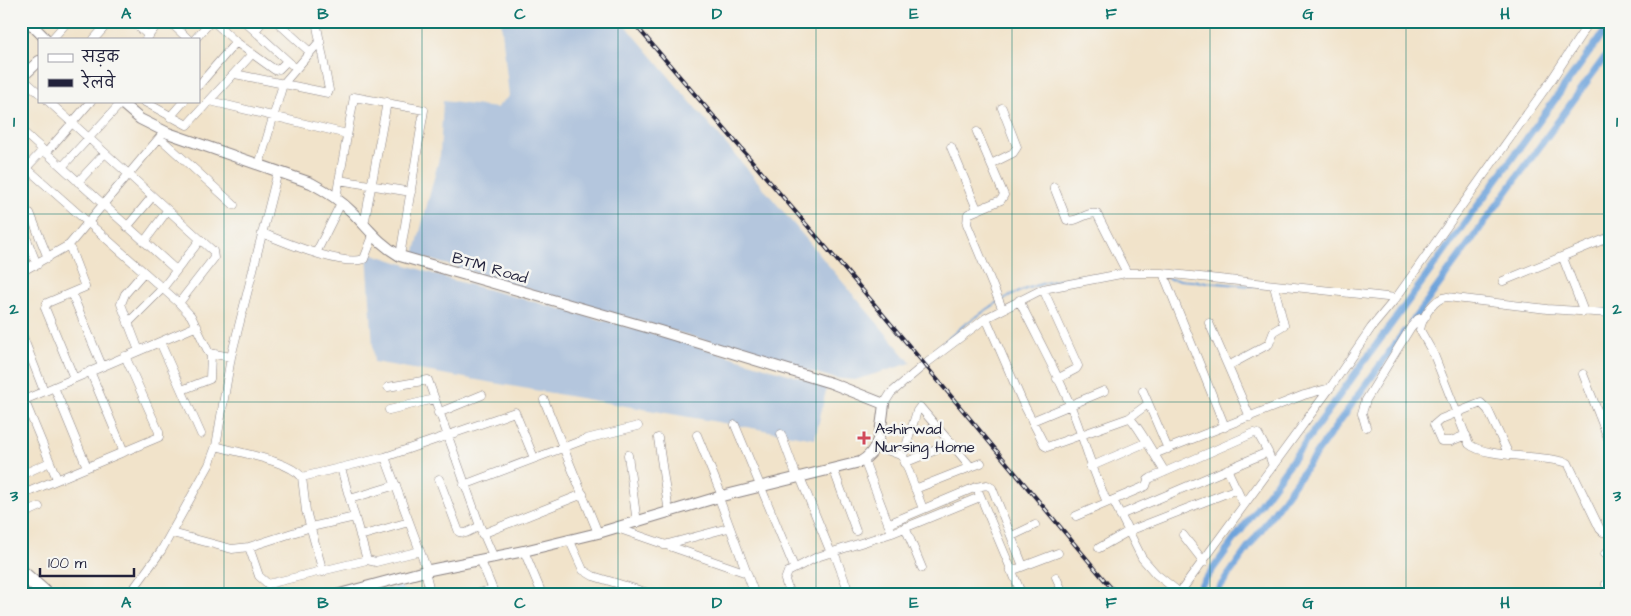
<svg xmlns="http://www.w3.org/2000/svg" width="1631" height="616" font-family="'Architects Daughter','Playpen Sans Deva',sans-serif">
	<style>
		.built { fill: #c6ddf8 }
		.industrial { fill: #b4c6dd }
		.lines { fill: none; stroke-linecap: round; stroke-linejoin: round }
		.stream { stroke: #6da3db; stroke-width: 2 }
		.canal { stroke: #6da3db; stroke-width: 7 }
		.street-casing { stroke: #8a8282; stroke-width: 9 }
		.secondary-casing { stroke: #8a8282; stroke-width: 12 }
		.highway-casing { stroke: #8a8282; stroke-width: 16 }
		.street { stroke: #fff; stroke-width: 8 }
		.secondary { stroke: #fff; stroke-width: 10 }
		.highway { stroke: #fff; stroke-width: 14 }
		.rail-casing { stroke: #22223b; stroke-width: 4 }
		.rail { stroke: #f6f6f2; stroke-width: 2; stroke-dasharray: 5.5; stroke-linecap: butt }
		.grid { fill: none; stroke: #0f766e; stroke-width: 1; stroke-opacity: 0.55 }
		.poi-dot { fill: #d1495b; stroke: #f6f6f2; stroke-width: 2 }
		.labels { text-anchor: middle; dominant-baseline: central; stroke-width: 5; stroke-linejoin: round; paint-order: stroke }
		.street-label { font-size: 16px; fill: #22223b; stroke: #f6f6f2 }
		.poi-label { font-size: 16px; fill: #22223b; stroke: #f6f6f2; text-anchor: start }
		.neatline { fill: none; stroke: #0f766e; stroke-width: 2 }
		.grid-label { font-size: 16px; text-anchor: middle; font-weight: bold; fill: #0f766e }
	</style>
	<rect width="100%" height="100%" fill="#f6f6f2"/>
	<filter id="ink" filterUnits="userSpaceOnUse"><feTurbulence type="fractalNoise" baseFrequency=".02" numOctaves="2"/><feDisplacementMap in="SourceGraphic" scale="10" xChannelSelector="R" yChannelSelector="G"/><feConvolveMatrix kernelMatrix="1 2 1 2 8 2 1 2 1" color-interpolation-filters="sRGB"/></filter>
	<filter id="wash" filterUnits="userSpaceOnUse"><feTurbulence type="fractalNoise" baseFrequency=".0096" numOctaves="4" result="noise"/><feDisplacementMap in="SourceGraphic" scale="20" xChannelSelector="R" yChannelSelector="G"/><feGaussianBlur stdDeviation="1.12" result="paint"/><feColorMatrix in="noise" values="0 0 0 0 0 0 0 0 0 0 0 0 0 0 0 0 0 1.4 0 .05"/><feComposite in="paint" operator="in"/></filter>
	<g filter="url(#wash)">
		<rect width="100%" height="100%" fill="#f1e3ca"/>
		<!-- built -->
		<path class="built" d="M401,586L405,595H369Z"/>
		<!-- industrial -->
		<path class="industrial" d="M501,21H622L911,363L855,380L833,378L414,255L440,155L443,101L496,108L509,96Z
			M367,252L452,280L670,338L827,386L815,439L374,362Z"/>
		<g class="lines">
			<!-- stream -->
			<path class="stream" d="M1168,279L1263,287
				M1002,300C1032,283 1064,277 1098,275
				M935,350L964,325L998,302"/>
			<!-- canal -->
			<path class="canal" d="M1411,323L1610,50
				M1194,595L1610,24
				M1214,595L1404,332"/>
		</g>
	</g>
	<g filter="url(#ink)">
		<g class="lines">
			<defs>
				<path id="street" d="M132,21L149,36
					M169,21L188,39
					M213,21L236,42L275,70L279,69L287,61
					M244,21L291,64
					M276,21L310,52
					M255,31L263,21
					M52,39L68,21
					M94,39L110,21
					M146,39L160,21
					M195,39L211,21
					M235,74L328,93L329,90L316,21
					M22,78L39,93
					M199,85L236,42
					M48,101L213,251L214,258L179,303
					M143,101L187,125L252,54
					M210,101L347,134
					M170,117L184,101
					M21,130L176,270
					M977,132L1004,195L1001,200L968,214L967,224L1002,308
					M160,138L234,205
					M951,147L977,209
					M46,153L91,101
					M21,163L179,303L191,316L209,353L231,357
					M991,164L1013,153L1017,147L1002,108
					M259,165L283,84L320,41
					M62,167L121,103
					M26,168L43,150
					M339,180L411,192
					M78,182L105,153
					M1054,187L1067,220C1078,223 1086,211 1097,214L1127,273H1163L1396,298
					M336,198L354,97L424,110L400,256
					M21,214L30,213L48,258
					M21,224L37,265
					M364,225L387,102
					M127,227L152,197
					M262,233C285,242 342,267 364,259L373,236
					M144,242L167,211
					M69,245L85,287L47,303L45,308L74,378
					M316,253L341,203
					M1563,258L1584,312
					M21,272L69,245L165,131
					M1163,273L1225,427
					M1503,281L1610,237
					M1043,289L1078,366L1076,369L1057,379
					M72,294L102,366
					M1019,300C1040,344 1066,388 1081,434C1089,458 1096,478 1107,502
					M1610,313L1547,309L1447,297C1434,298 1422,317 1420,330L1434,355L1469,444C1484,458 1547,455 1568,463L1600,529L1603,532L1610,531
					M986,318L1022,401L1045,446L1047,447L1129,418C1135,420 1159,463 1165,472
					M128,323L162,289L200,240
					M1209,323L1250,417
					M21,332L44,391
					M160,342L201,434
					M139,351L121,304L125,294L144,272
					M928,362L986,318L1043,289L1126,273
					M1228,366L1269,344L1274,331L1284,325L1274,286
					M90,371L124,452
					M1583,374L1610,443
					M54,387L87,467
					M388,387L428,380L480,526L494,558
					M182,390L210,379L211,354
					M1143,391L1168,449
					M21,392L57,479
					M24,400L197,326
					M544,400L598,533
					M884,404L891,393L924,365
					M389,410L434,399
					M438,413L482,395
					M1599,415H1610
					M1129,418L1148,404
					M1032,421L1104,391
					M735,425L794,567
					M1366,427L1362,413L1366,400L1411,327L1418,319L1426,316
					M781,434L797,477
					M697,435L722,496
					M1466,435L1451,441H1441L1434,425L1441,419L1481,403L1488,410L1509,455
					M658,438L669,513
					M216,446C239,453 287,460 302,477L385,457L515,412L534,458
					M876,446L903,456L923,509
					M1154,454L1304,395L1330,388
					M628,455L637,523
					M903,456L917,411L920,407L971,467
					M385,457L427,570
					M864,460L890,528
					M904,463L953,443
					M1090,467L1145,443
					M341,468L367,560
					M833,468L856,531
					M1227,469L1244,505
					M21,475L50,462
					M302,477L306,511L323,572
					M800,477L831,553
					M439,479L459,532L466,533L480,526
					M464,485L586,439L638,426
					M915,489L981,463
					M979,493L1022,595
					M21,495L159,437V432L125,356
					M719,498L755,595
					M350,499L396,485
					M1113,500L1142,558L1156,574L1180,593
					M21,515L39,507
					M1120,515L1268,452L1273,466
					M1076,516L1146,486L1148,480L1151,478L1254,433L1258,434L1268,452
					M888,524L976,487L987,485L992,488L1023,566
					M905,527L922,568
					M617,528L747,573
					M172,533L232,549L249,547L311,527L355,517
					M482,534L583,494
					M1183,535L1204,562
					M360,536L409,522
					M1012,536L1035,525
					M569,539L583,570L593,576L655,595
					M664,545L728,528
					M249,547L259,576L268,584L367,560L376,562L420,551
					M1099,548L1129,531L1237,489
					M524,551L542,594
					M834,552L850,595
					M1605,554L1610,551
					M481,561L495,595
					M425,571L431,595
					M1011,571L1058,553
					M1056,577L1064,595
					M129,595L161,551L209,465L216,446L231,357L278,171
					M474,595L492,589
					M790,595L785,580L788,572L817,557L892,533L980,497
					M1083,595L1089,593
					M1178,595L1330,388L1371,328L1396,298L1552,79L1590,21
					M1608,595L1606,584L1610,580"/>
				<path id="secondary" d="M28,21L46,39
					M21,78L39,61
					M119,101L140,119L168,133L311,183C326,191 340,200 352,212C370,230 378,243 400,256L660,331L831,383L884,404C881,426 881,451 860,462L722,496L598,533L524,551L425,571L336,595"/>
				<path id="highway" d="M21,572L47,595"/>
			</defs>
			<!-- street casing -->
			<use href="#street" class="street-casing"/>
			<!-- secondary casing -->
			<use href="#secondary" class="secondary-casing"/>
			<!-- highway casing -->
			<use href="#highway" class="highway-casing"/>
			<!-- street -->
			<use href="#street" class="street"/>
			<!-- secondary -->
			<use href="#secondary" class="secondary"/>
			<!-- highway -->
			<use href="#highway" class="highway"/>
			<defs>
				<path id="rail" d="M632,21L865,293L1117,595"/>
			</defs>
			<!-- rail casing -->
			<use href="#rail" class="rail-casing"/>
			<!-- rail -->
			<use href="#rail" class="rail"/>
		</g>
	</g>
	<!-- grid -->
	<path class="grid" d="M224,21V595M422,21V595M618,21V595M816,21V595M1012,21V595M1210,21V595M1406,21V595M21,214H1610M21,402H1610"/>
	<!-- markers -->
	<path class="poi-dot" d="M861.5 430.5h5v5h5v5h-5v5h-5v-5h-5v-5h5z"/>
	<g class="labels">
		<!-- street labels -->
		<g class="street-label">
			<text transform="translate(490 268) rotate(16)">BTM Road</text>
		</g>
		<!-- poi labels -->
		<g class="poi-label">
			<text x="875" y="429">Ashirwad<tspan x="875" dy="18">Nursing Home</tspan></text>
		</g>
	</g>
	<!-- margin -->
	<rect width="1631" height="616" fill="none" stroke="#f6f6f2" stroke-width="55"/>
	<!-- legend -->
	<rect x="38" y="38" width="162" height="65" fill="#f6f6f2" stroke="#a1a1a9"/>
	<rect x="48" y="54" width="25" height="8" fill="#ffffff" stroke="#a1a1a9"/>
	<text x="82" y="62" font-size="15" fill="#22223b">सड़क</text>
	<rect x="48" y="79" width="25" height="8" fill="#22223b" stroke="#a1a1a9"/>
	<text x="82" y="88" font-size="15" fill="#22223b">रेलवे</text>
	<!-- scale -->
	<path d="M40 568v8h94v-8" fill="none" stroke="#22223b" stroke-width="2.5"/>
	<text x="48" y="568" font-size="15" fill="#22223b" stroke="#f6f6f2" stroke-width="4" paint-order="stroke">100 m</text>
	<rect x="28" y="28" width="1576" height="560" class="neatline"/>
	<g class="grid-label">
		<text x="126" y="19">A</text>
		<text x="323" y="19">B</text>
		<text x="520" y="19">C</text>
		<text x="717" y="19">D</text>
		<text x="914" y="19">E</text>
		<text x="1111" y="19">F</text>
		<text x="1308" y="19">G</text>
		<text x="1505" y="19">H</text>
		<text x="14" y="127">1</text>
		<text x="1617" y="127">1</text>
		<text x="14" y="314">2</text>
		<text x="1617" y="314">2</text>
		<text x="14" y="501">3</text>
		<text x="1617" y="501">3</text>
		<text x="126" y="608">A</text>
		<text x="323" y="608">B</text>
		<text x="520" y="608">C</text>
		<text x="717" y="608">D</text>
		<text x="914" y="608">E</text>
		<text x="1111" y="608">F</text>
		<text x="1308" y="608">G</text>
		<text x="1505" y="608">H</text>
	</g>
</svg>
